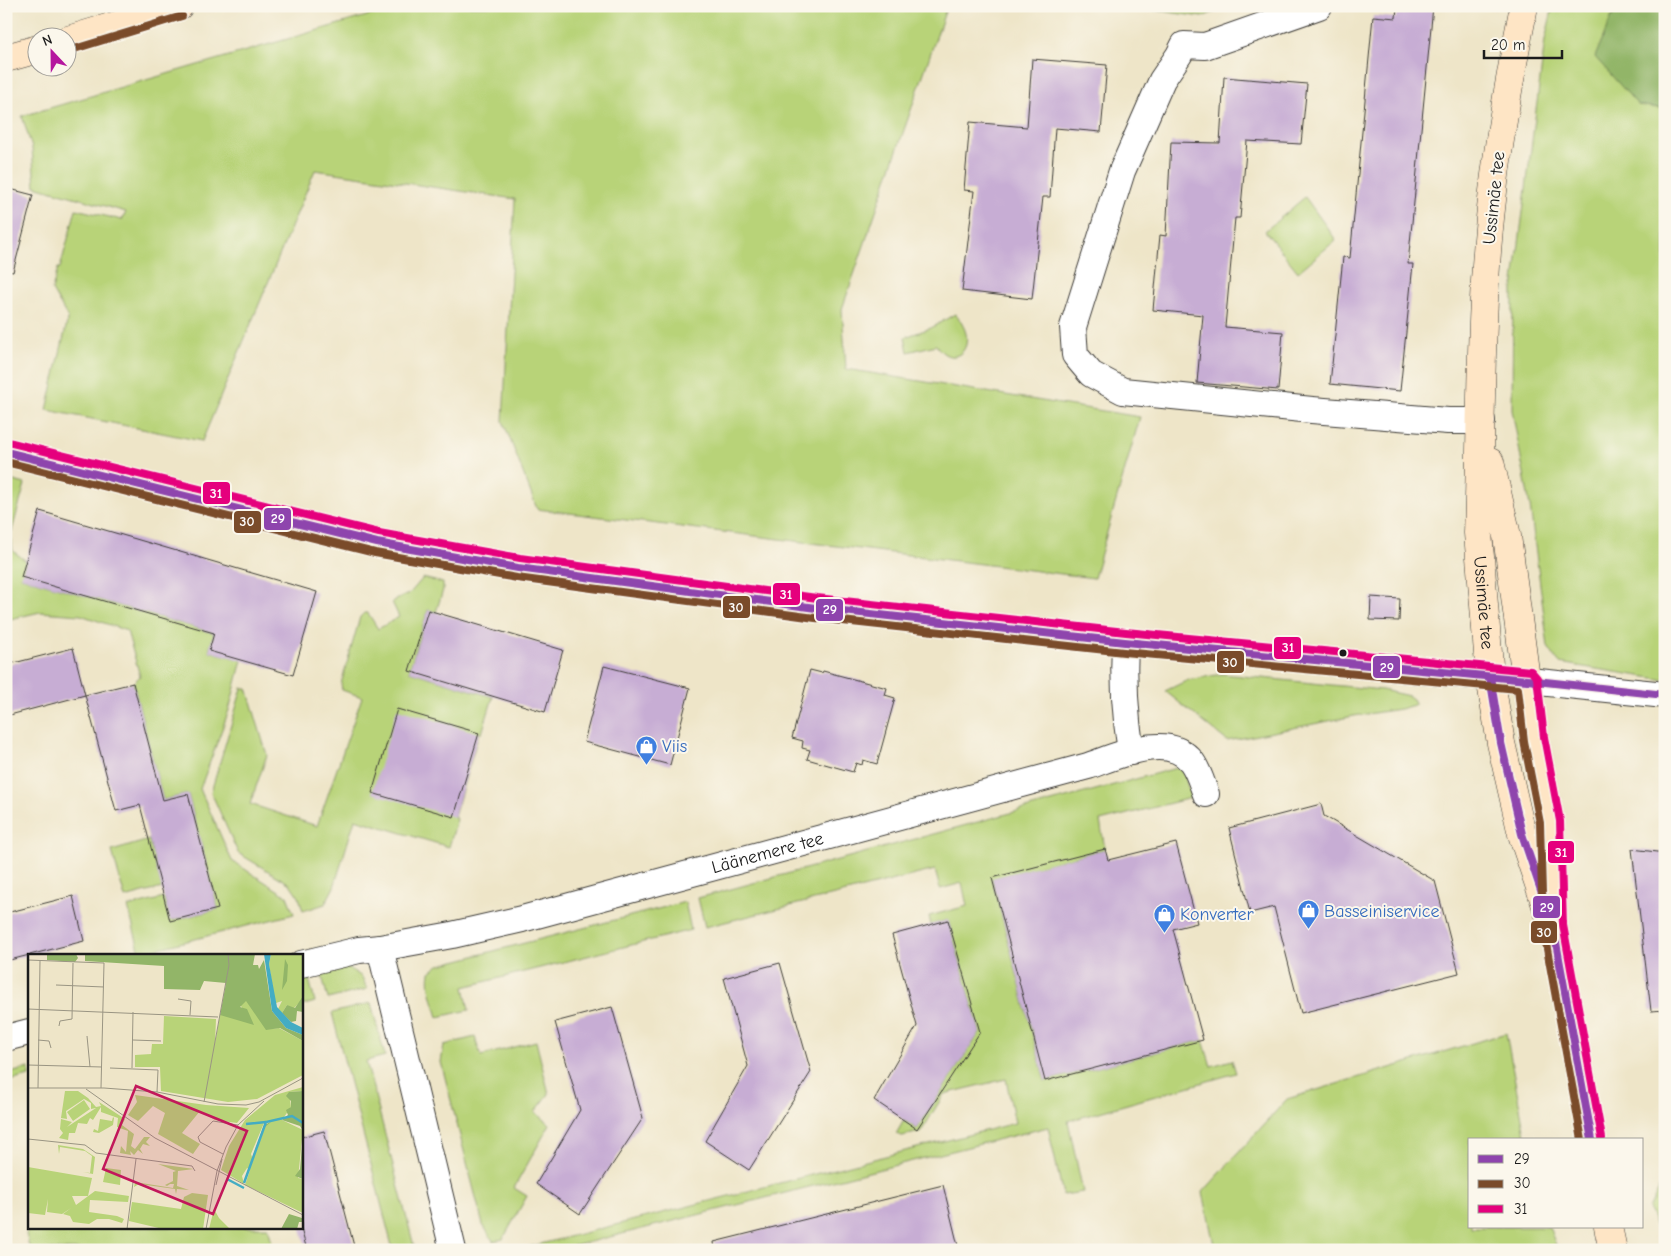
<svg xmlns="http://www.w3.org/2000/svg" width="1671" height="1256" font-family="'Comic Neue',sans-serif">
	<style>
		.green { fill: #b8d378; stroke: #6a784a }
		.forest { fill: #92b568; stroke: #576842 }
		.building { fill: #c7add4 }
		.lines { fill: none; stroke-linecap: round; stroke-linejoin: round }
		.street-casing { stroke: #3c3a36; stroke-width: 28 }
		.secondary-casing { stroke: #3c3a36; stroke-width: 29 }
		.street { stroke: #fff; stroke-width: 26 }
		.secondary { stroke: #fee5c5; stroke-width: 28 }
		.bus-1-casing { stroke: #fbf7ec; stroke-width: 11 }
		.bus-2-casing { stroke: #fbf7ec; stroke-width: 11 }
		.bus-3-casing { stroke: #fbf7ec; stroke-width: 11 }
		.bus-1 { stroke: #8e44ad; stroke-width: 8 }
		.bus-2 { stroke: #7a4b2a; stroke-width: 8 }
		.bus-3 { stroke: #e5007d; stroke-width: 8 }
		.bus-dot { fill: #1c1c1c; stroke: #fbf7ec; stroke-width: 2 }
		.labels { text-anchor: middle; dominant-baseline: central; stroke-width: 4; stroke-linejoin: round; paint-order: stroke }
		.street-label { font-size: 18px; fill: #1c1c1c; stroke: #fbf7ec }
		.shop-label { font-size: 18px; fill: #366cbe; stroke: #fbf7ec; text-anchor: start }
		.inset-river { fill: none; stroke: #44acc3; stroke-width: 2.5 }
		.inset-road { fill: none; stroke: #9a9583; stroke-width: 1 }
		.view { fill: #c2185b; fill-opacity: 0.15; stroke: #c2185b; stroke-width: 2.5 }
		.inset-edge { fill: none; stroke: #1c1c1c; stroke-width: 2.5 }
		.line-badge { stroke: #fbf7ec; stroke-width: 2 }
		.badge-label { font-size: 14px; text-anchor: middle; font-weight: bold; fill: #fff }
	</style>
	<rect width="100%" height="100%" fill="#fbf7ec"/>
	<filter id="ink" filterUnits="userSpaceOnUse"><feTurbulence type="fractalNoise" baseFrequency=".02" numOctaves="2"/><feDisplacementMap in="SourceGraphic" scale="10" xChannelSelector="R" yChannelSelector="G"/><feConvolveMatrix kernelMatrix="1 2 1 2 8 2 1 2 1" color-interpolation-filters="sRGB"/></filter>
	<filter id="wash" filterUnits="userSpaceOnUse"><feTurbulence type="fractalNoise" baseFrequency=".0096" numOctaves="4" result="noise"/><feDisplacementMap in="SourceGraphic" scale="20" xChannelSelector="R" yChannelSelector="G"/><feGaussianBlur stdDeviation="1.12" result="paint"/><feColorMatrix in="noise" values="0 0 0 0 0 0 0 0 0 0 0 0 0 0 0 0 0 1.4 0 .05"/><feComposite in="paint" operator="in"/></filter>
	<g filter="url(#wash)">
		<rect width="100%" height="100%" fill="#eee5c8"/>
		<!-- green -->
		<path class="green" d="M409,6H947L842,309L846,369L1140,417L1094,578L537,509L503,421L515,199L315,170L202,441L47,410L68,318L52,290L58,268H60L76,209L122,220L126,212L35,186L32,148L22,116L384,11Z
			M1127,6H1230L1202,17Z
			M1553,6H1620L1611,18L1638,105L1665,109V680L1559,663L1548,647L1530,506L1512,410L1513,290L1545,40Z
			M1305,197L1336,240L1298,272L1265,231Z
			M955,314C957,317 961,320 962,324C977,349 952,370 936,345L908,352L905,337L931,328Z
			M6,479L25,484L11,534L13,551L26,561L21,577L214,633L209,651L242,660L229,710L200,789L232,861L287,896L294,914L140,953L128,907L164,898L171,921L218,909L188,794L163,800L133,683L140,676L127,631L81,615L40,612L6,620Z
			M423,578L443,583V590L436,612L428,610L409,671L493,697L482,733H479L454,817L457,819L449,847L355,819L334,887L325,904L303,911L299,897L290,884L238,853L211,792L242,688H247L267,755L250,804L317,826L362,697L342,690L341,684L360,617L364,613H368L378,629L399,617L392,602L410,593Z
			M1222,674L1382,690L1409,696L1414,700V705L1400,709L1354,716L1227,741L1165,691L1188,680Z
			M1180,767L1184,773L1191,798L1100,821L1105,849L992,879L1045,1081L1203,1040L1211,1066L1232,1060L1236,1073L1068,1121L1083,1192L1063,1195L1048,1127L558,1250H517L1015,1123L1006,1079L944,1094L921,1132L902,1136L896,1134L904,1120L917,1129L980,1032L948,920L931,925L929,916L967,906L962,883L940,889L935,870L705,927L698,898Z
			M149,840L162,888L125,898L112,851Z
			M685,902L691,930L464,987L469,1010L438,1017C434,1003 427,987 430,972L439,965Z
			M347,967L362,977L367,989L328,999L321,972Z
			M308,975L315,1002L301,1006V977Z
			M371,1003L385,1056L366,1061L415,1250H393L332,1013Z
			M1506,1033L1526,1140H1470V1227H1549L1558,1250H1215L1203,1192L1287,1099Z
			M475,1037L481,1056L536,1041L549,1094L535,1112L550,1124L514,1188L527,1196L503,1239L493,1241L483,1225L441,1062L444,1045Z
			M29,1068V1076L6,1082V1074Z
			M1660,1187L1665,1191V1250L1649,1209Z
			M29,1227H268L274,1250H30L26,1234Z"/>
		<!-- forest -->
		<path class="forest" d="M1620,6H1665V109L1638,105L1595,57L1611,18Z"/>
		<g id="blocks">
			<!-- building -->
			<path class="building" d="M1397,6H1433L1408,264H1413L1400,391L1330,384L1343,257L1350,258L1373,16L1396,18Z
				M1032,59L1107,65L1101,132L1055,128L1050,197H1043L1032,299L962,291L974,191L964,190L970,122L1027,127Z
				M1224,77L1307,84L1301,144L1247,141L1240,218H1235L1225,327L1283,332L1278,390L1197,383L1203,315L1153,310L1160,235L1166,236L1171,142L1220,143Z
				M6,188L33,195L13,272L6,271Z
				M40,511L317,592L293,675L209,651L214,633L21,577Z
				M1371,597L1400,599L1399,621L1370,620Z
				M428,610L563,650L545,712L409,671Z
				M73,648L85,695L6,716V665Z
				M604,666L690,688L670,765L584,742Z
				M810,670L822,673L823,671L887,688L885,695L895,698L877,764L863,760L862,765L856,763L853,772L807,759L810,750L802,748L803,741L792,738Z
				M133,683L163,800L188,794L218,909L170,921L140,805L116,811L85,695Z
				M397,709L479,733L454,817L372,793Z
				M1321,804L1324,816L1435,881L1459,973L1301,1013L1274,907L1250,913L1229,828Z
				M1176,843L1197,923L1173,929L1203,1040L1045,1081L992,878L1105,849L1108,860Z
				M1632,849L1665,853V1010L1651,1011Z
				M73,896L84,941L6,961V913Z
				M948,920L980,1032L917,1129L874,1100L917,1026L892,935Z
				M780,963L811,1072L749,1170L705,1141L748,1066L724,978Z
				M612,1007L643,1118L580,1214L536,1184L580,1110L555,1022Z
				M324,1131L355,1250H307L301,1229V1137Z
				M943,1185L959,1250H715L714,1242Z"/>
		</g>
	</g>
	<g filter="url(#ink)">
		<use href="#blocks" fill-opacity="0" stroke="#3c3a36" stroke-width="1"/>
		<g class="lines">
			<defs>
				<g id="street">
					<path d="M1319,6L1205,46L1184,45L1179,55L1162,80L1122,171L1073,327L1075,355L1091,374L1123,391L1312,410L1448,421H1482"/>
					<path d="M1125,642C1123,679 1125,715 1131,752"/>
					<path d="M1490,677L1665,695"/>
					<path d="M380,948L453,1250"/>
					<path id="s1" d="M301,964L359,950L380,948L452,935L522,919L1088,766C1117,756 1169,731 1192,762C1199,772 1202,784 1206,794"/>
					<path d="M6,1038L29,1032"/>
				</g>
				<g id="secondary">
					<path id="s2" d="M1524,6C1511,71 1499,135 1492,200C1479,310 1482,423 1478,533L1490,677L1501,743L1522,834L1553,926L1592,1140"/>
					<path d="M68,40L179,6"/>
					<path d="M6,58L38,49"/>
					<path d="M6,452L377,543L518,568L816,608L1125,642L1490,677"/>
					<path d="M1490,462L1507,536L1534,739L1550,822L1552,898"/>
					<path d="M1608,1227L1613,1250"/>
				</g>
			</defs>
			<!-- street casing -->
			<use href="#street" class="street-casing"/>
			<!-- secondary casing -->
			<use href="#secondary" class="secondary-casing"/>
			<!-- street -->
			<use href="#street" class="street"/>
			<!-- secondary -->
			<use href="#secondary" class="secondary"/>
			<defs>
				<path id="bus-1" d="M6,452L377,543L518,568L816,608L1125,642L1527,680L1665,695
					M1490,677L1501,743L1522,834L1553,926L1592,1140"/>
				<path id="bus-2" d="M71,50L182,16
					M6,462L375,553L517,578L815,618L1124,652L1518,689L1524,741L1540,823L1543,927L1582,1140"/>
				<path id="bus-3" d="M8,442L379,533L520,558L817,598L1126,632L1531,671L1537,678L1544,737L1560,821L1563,925L1602,1138"/>
			</defs>
			<!-- bus-1 casing -->
			<use href="#bus-1" class="bus-1-casing"/>
			<!-- bus-2 casing -->
			<use href="#bus-2" class="bus-2-casing"/>
			<!-- bus-3 casing -->
			<use href="#bus-3" class="bus-3-casing"/>
			<!-- bus-1 -->
			<use href="#bus-1" class="bus-1"/>
			<!-- bus-2 -->
			<use href="#bus-2" class="bus-2"/>
			<!-- bus-3 -->
			<use href="#bus-3" class="bus-3"/>
		</g>
	</g>
	<!-- icons -->
	<defs>
		<symbol id="shop-pin" viewBox="-11 -11 22 30"><path d="M0 17L-7.5 6A9.5 9.5 0 1 1 7.5 6Z" fill="#3f7fe0" stroke="#fbf7ec"/><path d="M-5-2.5h2.3a2.7 3.5 0 0 1 5.4 0H5L5.5 6h-11ZM-1.5-2.5h3a1.5 2.3 0 0 0-3 0Z" fill="#fff"/></symbol>
	</defs>
	<g fill-rule="evenodd">
		<use href="#shop-pin" x="634" y="734" width="25" height="34"/>
		<use href="#shop-pin" x="1296" y="898" width="25" height="34"/>
		<use href="#shop-pin" x="1152" y="902" width="25" height="34"/>
	</g>
	<!-- markers -->
	<circle class="bus-dot" cx="1343" cy="653" r="4.5"/>
	<g class="labels">
		<!-- street labels -->
		<g class="street-label">
			<text transform="translate(1494 198) rotate(-84)">Ussimäe tee</text>
			<text stroke="none"><textPath href="#s2" startOffset="600">Ussimäe tee</textPath></text>
			<text stroke="none"><textPath href="#s1" startOffset="480">Läänemere tee</textPath></text>
		</g>
		<!-- shop labels -->
		<g class="shop-label">
			<text x="662" y="746">Viis</text>
			<text x="1324" y="911">Basseiniservice</text>
			<text x="1180" y="914">Konverter</text>
		</g>
	</g>
	<!-- overview -->
	<g transform="translate(28 954)">
		<rect width="275" height="275" fill="#eee5c8"/>
		<path d="M243,0H275L274,46L264,56L259,51L254,59L250,55L254,47L248,49L246,42L241,10ZM218,46L240,75L251,74L275,87V121L229,145L200,148L133,137L132,113H107V101L123,100L124,90H135L136,62L188,65L187,89L192,61L214,54L212,50ZM275,133V137L261,138L263,153L254,166L275,176L270,224L275,225V259L217,231L222,216L219,214L214,222L216,230L193,216L201,192L217,166L247,141ZM241,168L237,173L225,206L223,200L236,169ZM37,137H50L60,144L68,153L73,152L71,148L97,165L94,171L106,180L103,192L107,195L116,183H122L118,188L122,192L115,190L112,195L115,200L110,196L106,201L102,197L103,201L92,199L93,192L98,198L100,177L89,173L90,164L73,158V153L65,166L62,164L59,170L50,169L47,179H41L40,186L31,184L35,179L32,175L33,165L44,168L39,173L68,154L63,155V149L56,145L38,157L39,165L33,164ZM107,141L178,151L221,154L209,169L187,166L172,157L154,179L172,190L165,200L130,180L137,159L125,152L110,167L100,161L109,148ZM56,146L62,155L45,167L39,158ZM85,163L86,164L85,171L71,179L65,178L66,175L70,177L72,165L84,167ZM30,191L55,195L67,203L65,220L55,218L62,219L64,202L57,197L32,193L31,200ZM130,210L166,215L150,217L149,232L161,236L149,235L148,240L147,235L111,230L106,233L107,228L145,234L146,230H142L139,232L137,231L145,227V218L148,217ZM0,213L64,224L60,242H44L48,251L67,237L101,242L100,248L62,246L61,258L89,262L96,265L94,269L81,265H69L61,270L45,268L42,262L35,260L43,254L34,260L19,258L20,245L17,261L0,259ZM78,214L93,216L92,231L75,228ZM164,239L180,241L175,275H135L101,267L104,248L153,255L156,243ZM186,255L191,264L202,275H181Z" fill="#b8d378" fill-rule="evenodd"/>
		<path d="M19,0H48L50,4L47,8L19,6ZM57,0H227L225,11H230L231,15L236,6L244,57L258,74L275,81V87L252,74L238,76L218,47L212,53L219,55L226,71L192,61L198,29L176,27L172,36L136,35V12L57,7ZM257,5L260,11L259,27L254,36ZM275,42V58L269,57L268,67L263,68L254,59L259,51L267,54ZM275,137V177L272,172L254,166L260,161L258,156L263,153V147L258,142L261,138ZM243,168L237,173L223,207L236,171ZM275,181V225L267,222L272,215ZM261,260L274,264L275,268H271L269,275H253Z" fill="#92b568"/>
		<path d="M236,0H243L241,10L249,53L263,68L275,74V81L258,74L244,57Z" fill="#44acc3"/>
		<path class="inset-river" d="M218,170L238,168M199,225L216,234M216,229L238,168L264,162L275,169"/>
		<path class="inset-road" d="M0,6L76,9L73,134M28,31L76,33M150,45L163,47L162,61M0,55L190,63M31,72L32,67L44,65L45,9M59,82L62,113M10,86L21,87L23,94M105,86L133,87M0,111L74,113M82,114L130,116L129,138M104,114L105,58M0,134H76L129,138L190,150L218,151L231,148L275,124M10,134L12,7M58,135L127,184L275,261M176,148L201,11L200,0M0,185L57,191L68,199L164,212L167,217M195,200L172,188L170,183L185,167L210,171M188,231L194,205M99,275L108,205M178,275L189,217L198,193L210,171L236,147"/>
		<path class="view" d="M108,132L219,177L185,260L75,215Z"/>
		<rect width="275" height="275" class="inset-edge"/>
	</g>
	<g class="line-badge">
		<rect x="202" y="481" width="29" height="24" rx="5" fill="#e5007d"/>
		<rect x="263" y="507" width="29" height="24" rx="5" fill="#8e44ad"/>
		<rect x="233" y="510" width="29" height="24" rx="5" fill="#7a4b2a"/>
		<rect x="772" y="582" width="29" height="24" rx="5" fill="#e5007d"/>
		<rect x="722" y="595" width="29" height="24" rx="5" fill="#7a4b2a"/>
		<rect x="815" y="598" width="29" height="24" rx="5" fill="#8e44ad"/>
		<rect x="1273" y="636" width="29" height="24" rx="5" fill="#e5007d"/>
		<rect x="1216" y="650" width="29" height="24" rx="5" fill="#7a4b2a"/>
		<rect x="1372" y="655" width="29" height="24" rx="5" fill="#8e44ad"/>
		<rect x="1547" y="840" width="28" height="24" rx="5" fill="#e5007d"/>
		<rect x="1532" y="895" width="29" height="24" rx="5" fill="#8e44ad"/>
		<rect x="1530" y="920" width="28" height="24" rx="5" fill="#7a4b2a"/>
	</g>
	<g class="badge-label">
		<text x="216" y="498">31</text>
		<text x="278" y="523">29</text>
		<text x="247" y="526">30</text>
		<text x="786" y="599">31</text>
		<text x="736" y="612">30</text>
		<text x="830" y="614">29</text>
		<text x="1288" y="652">31</text>
		<text x="1230" y="667">30</text>
		<text x="1387" y="672">29</text>
		<text x="1561" y="857">31</text>
		<text x="1547" y="912">29</text>
		<text x="1544" y="937">30</text>
	</g>
	<!-- margin -->
	<rect width="1671" height="1256" fill="none" stroke="#fbf7ec" stroke-width="25"/>
	<!-- legend -->
	<rect x="1468" y="1138" width="175" height="90" fill="#fbf7ec" stroke="#a29f99"/>
	<rect x="1478" y="1155" width="25" height="8" fill="#8e44ad" stroke="#a29f99"/>
	<text x="1514" y="1164" font-size="15" fill="#1c1c1c">29</text>
	<rect x="1478" y="1180" width="25" height="8" fill="#7a4b2a" stroke="#a29f99"/>
	<text x="1514" y="1188" font-size="15" fill="#1c1c1c">30</text>
	<rect x="1478" y="1205" width="25" height="8" fill="#e5007d" stroke="#a29f99"/>
	<text x="1514" y="1214" font-size="15" fill="#1c1c1c">31</text>
	<!-- north arrow -->
	<g transform="translate(52 52) rotate(338)"><circle r="24" fill="#fbf7ec" stroke="#a29f99"/>
	<path d="M0-4L9 19L0 12L-9 19Z" fill="#b5179e"/>
	<text y="-8" font-size="14" font-weight="bold" text-anchor="middle" fill="#1c1c1c">N</text>
	</g>
	<!-- scale -->
	<path d="M1484 50v8h78v-8" fill="none" stroke="#1c1c1c" stroke-width="2.5"/>
	<text x="1491" y="50" font-size="15" fill="#1c1c1c" stroke="#fbf7ec" stroke-width="4" paint-order="stroke">20 m</text>
</svg>
